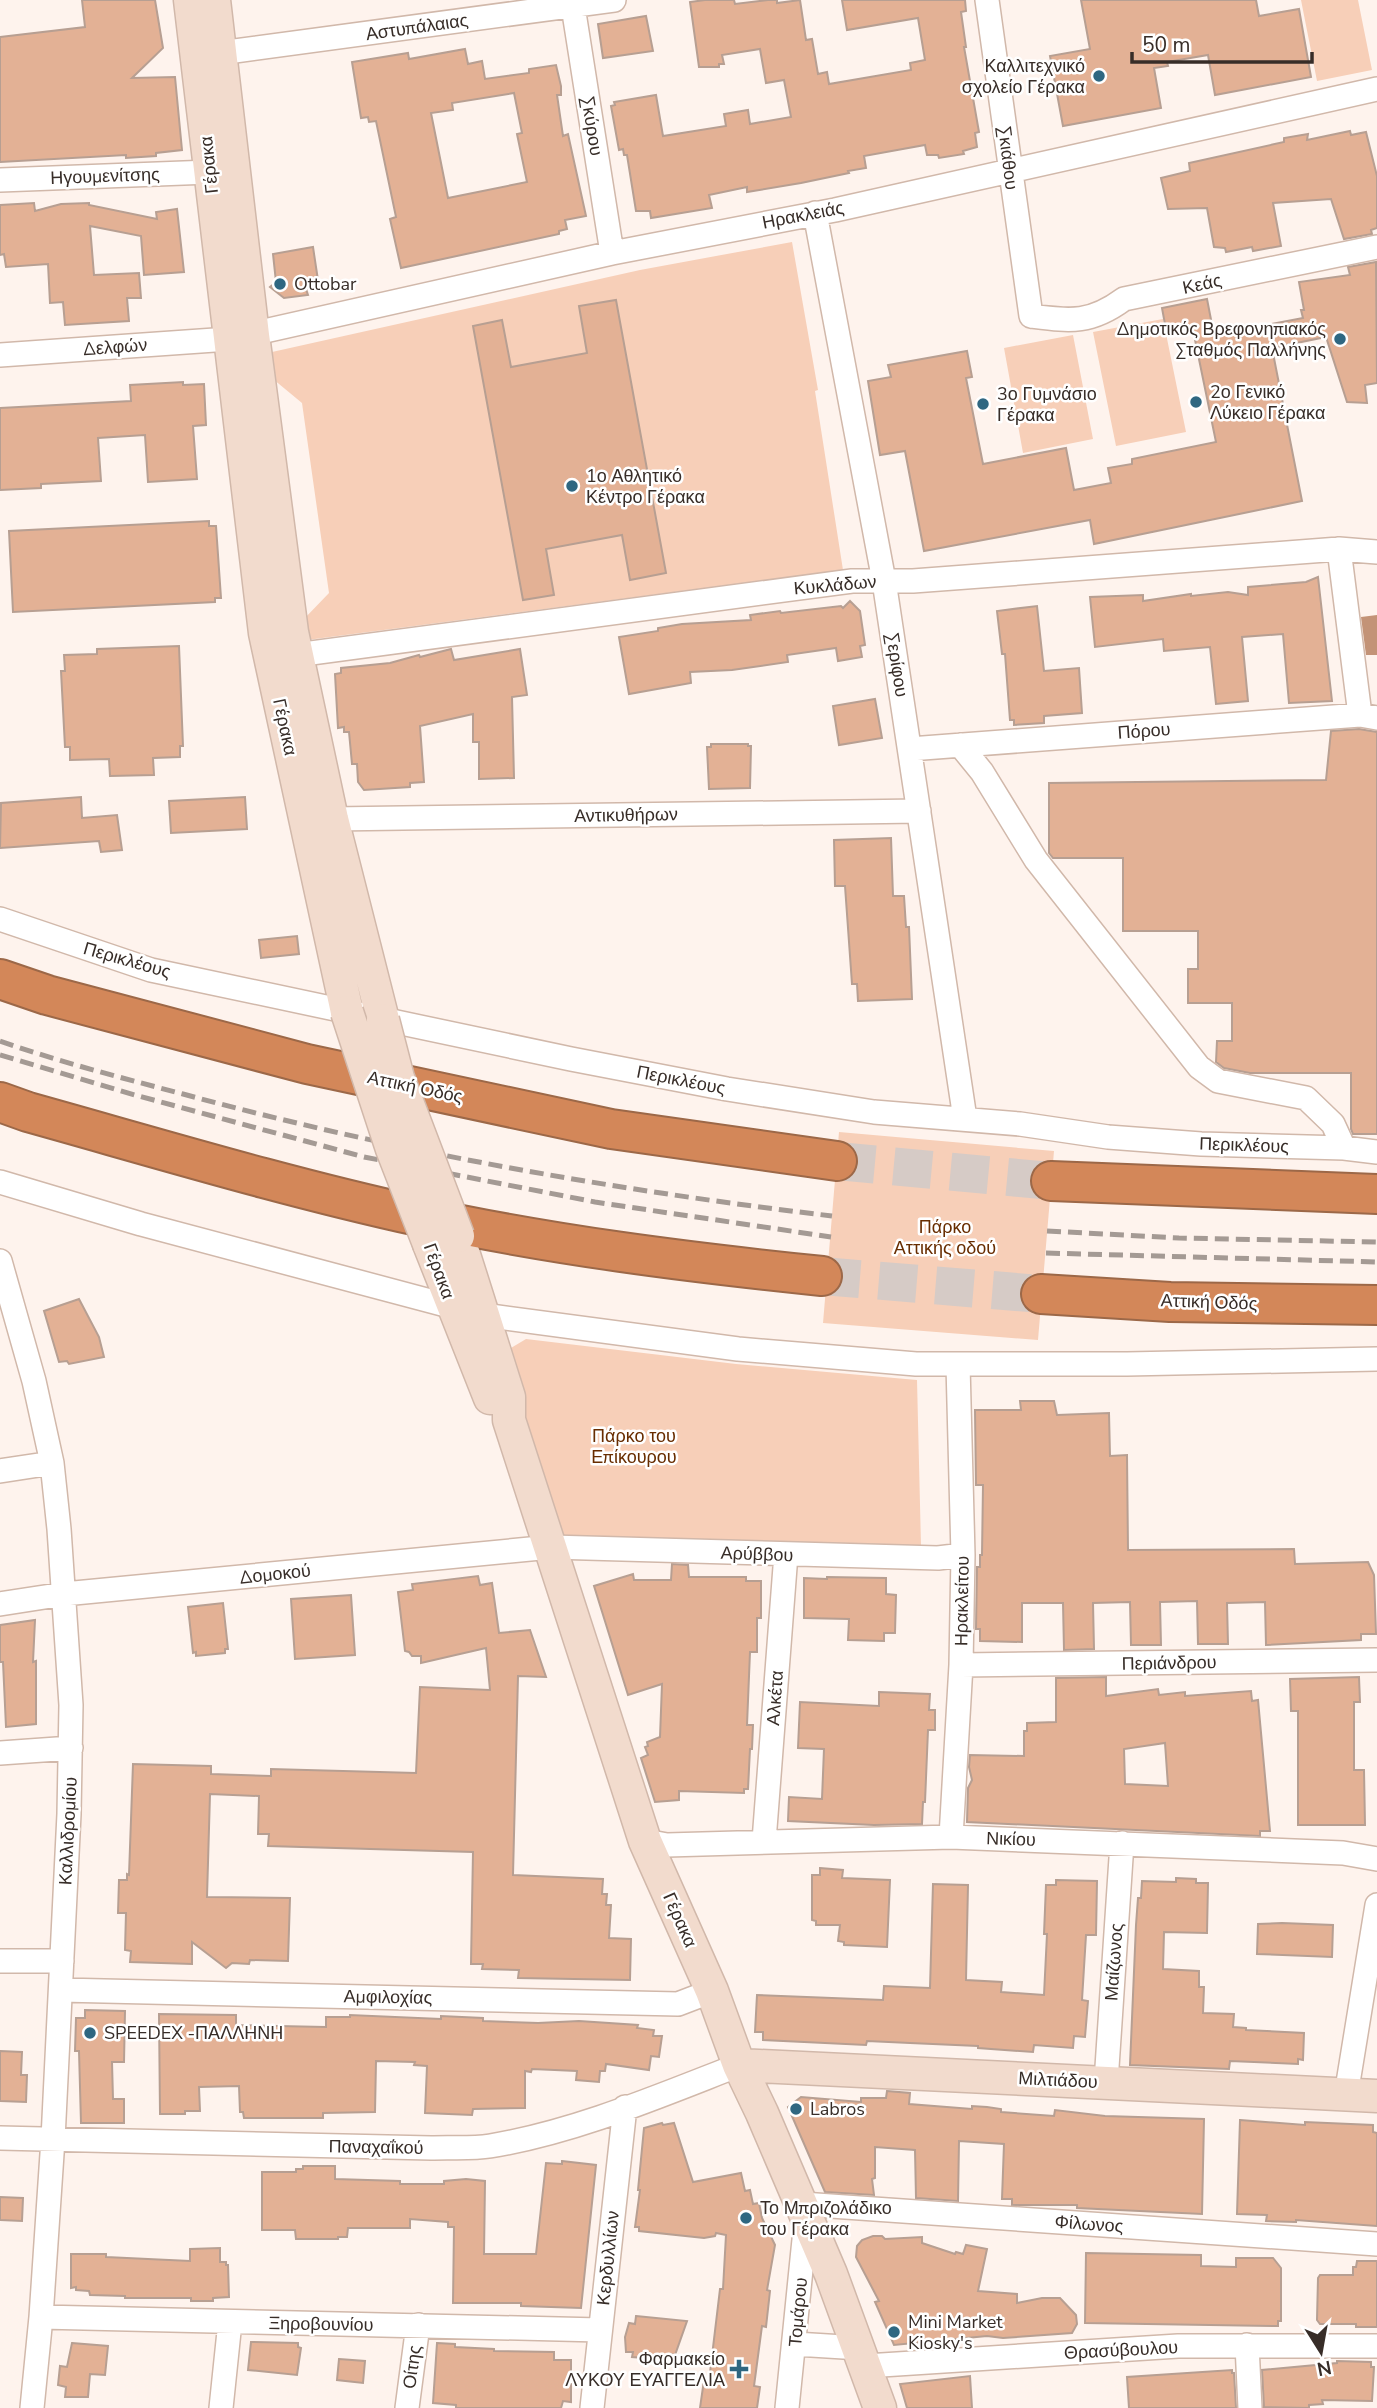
<svg xmlns="http://www.w3.org/2000/svg" width="1377" height="2408" font-family="'Nunito Sans',sans-serif">
	<style>
		.green { fill: #f7cfb8 }
		.water { fill: #c39377 }
		.building { fill: #e3b195; stroke: #b79f92; stroke-width: 2; fill-rule: evenodd }
		.lines { fill: none; stroke-linecap: round; stroke-linejoin: round }
		.highway-tunnel { stroke: #d6cbc6; stroke-width: 38; stroke-dasharray: 38 19; stroke-linecap: butt }
		.street-casing { stroke: #d1b8aa; stroke-width: 26 }
		.secondary-casing { stroke: #d1b8aa; stroke-width: 35 }
		.highway-casing { stroke: #9c6848; stroke-width: 42 }
		.street { stroke: #fff; stroke-width: 23 }
		.secondary { stroke: #f2dbcd; stroke-width: 32 }
		.highway { stroke: #d38759; stroke-width: 38 }
		.rail { stroke: #a49a94; stroke-width: 5; stroke-dasharray: 14 7; stroke-linecap: butt }
		.secondary-bridge-casing { stroke: #d1b8aa; stroke-width: 35; stroke-linecap: butt }
		.secondary-bridge { stroke: #f2dbcd; stroke-width: 32 }
		.poi-dot { fill: #2f6781; stroke: #fff; stroke-width: 2.5 }
		.labels { text-anchor: middle; dominant-baseline: central; stroke-width: 5; stroke-linejoin: round; paint-order: stroke }
		.street-label { font-size: 18px; fill: #372d28; stroke: #fff }
		.poi-label { font-size: 18px; fill: #372d28; stroke: #fff; text-anchor: start }
		.park-label { font-size: 18px; fill: #682d00; stroke: #fff }
	</style>
	<rect width="100%" height="100%" fill="#fef3ed"/>
	<!-- green -->
	<path class="green" d="M1301,0H1358L1372,70L1317,81Z
		M792,242L818,390L815,391L843,570L307,640L303,620L329,593L302,403L273,379L272,352L640,270Z
		M1163,319L1186,432L1116,446L1093,332Z
		M1073,335L1093,439L1023,453L1004,348Z
		M839,1132L1054,1151L1038,1340L823,1323Z
		M526,1339L736,1364L917,1380L921,1546L565,1539L504,1352Z"/>
	<!-- water -->
	<path class="water" d="M1377,615V655H1366L1361,617Z"/>
	<!-- building -->
	<path class="building" d="M82,0H155L163,48L132,78L175,77L182,150L156,153V156L126,158V155L0,162V37L85,27Z
		M705,0H734L735,4L768,0H777V3L800,0L806,40L812,39L818,74L827,72L829,84L911,70L910,63L925,60L918,18L847,30L842,0H965L966,11L961,12L966,47H964L979,132L975,133L977,147L963,151L964,154L939,158L938,155H927L925,145L864,156L866,168L848,171L849,173L801,183L747,192V187L709,195L712,208L651,218L650,211H636L627,155H624L623,149L619,150L611,106L615,105L614,102L656,95L663,136L726,126L724,114L748,110L750,124L791,117L784,80L766,83L760,49L722,55L724,64H719V67H699L690,2Z
		M1081,0H1256L1259,16L1299,9L1311,77L1215,95L1208,55L1167,62L1168,66L1154,68L1161,108L1063,126L1050,56L1090,49Z
		M646,16L653,51L603,58L598,24Z
		M465,49L468,64L482,61L485,79L529,73V69L556,65L561,86V95H557L563,136L568,134L586,216L565,220L567,229L559,231V234L401,268L390,219L396,217L376,121L369,122L368,117L361,118L352,62L408,53L409,59ZM514,93L522,133L517,134L527,182L448,198L431,113L453,110L452,103Z
		M1350,131L1351,135L1366,132L1377,176V228L1371,230L1372,234L1344,239L1331,199L1273,203L1281,246L1253,251L1252,247L1226,252L1225,248L1214,247L1207,208L1168,209L1161,178L1190,171L1189,163L1284,142V138L1308,134L1307,140Z
		M34,203L35,211L61,204L89,203V205L157,219L156,212L177,209L184,272L144,275L141,236L90,226L94,275L139,273L141,298H127L129,321L65,325L63,302L50,303L48,264L6,267L4,254L0,255V205Z
		M313,247L319,287L306,289L308,295L284,298L270,287L276,282L273,254Z
		M1376,262L1377,383L1365,385L1367,403L1347,402L1326,337L1272,348L1302,501L1094,544L1090,520L924,551L905,451L880,455L868,381L891,377L888,365L967,351L972,377L966,378L983,464L1066,448L1074,490L1111,483L1108,468L1132,464V459L1216,442L1193,330L1167,335L1162,308L1207,299L1214,335L1303,318L1301,310H1304L1299,282L1350,275L1348,267Z
		M616,300L666,573L630,580L622,535L546,549L554,595L523,600L473,326L502,320L511,367L587,353L579,306Z
		M183,382V385L204,384L206,425L193,426L197,479L148,482L145,435L98,438L101,481L41,484V488L0,490V408L131,401L130,385Z
		M209,521V526H216L221,598H215V602L13,612L9,531Z
		M1318,577L1332,701L1289,703L1283,634L1242,637L1248,701L1216,704L1210,647L1164,651L1163,639L1095,647L1090,597L1143,595V601L1191,594V596L1228,592L1248,595V587L1306,582Z
		M850,601L860,611L865,645L860,646L862,657L838,661L836,648L787,655L788,662L732,670L690,672L691,683L629,694L619,637L658,631V628L682,624L751,620L750,615L780,611L781,613L841,606L843,608Z
		M1037,606L1044,671L1079,668L1082,713L1044,716V723L1014,725V720H1010L1005,654H1002L997,611Z
		M179,646L183,746H180V757L153,758L154,775L110,776L109,759L70,760V747H65L61,671H65L64,655L97,654V649Z
		M451,649L454,660L520,649L527,695L512,697L514,778L479,779V742H473V714L420,726L424,782L410,783V787L364,790L358,782L357,764H352L349,732H344V727L338,728L335,674L341,673V668L390,663L419,655L420,657Z
		M875,699L882,738L839,745L833,706Z
		M1359,729L1377,732V1134H1353L1351,1129V1073H1250L1224,1068L1216,1062L1217,1041H1232V1003H1188V969H1198V931H1123V858H1053L1049,853V783L1326,780L1331,731Z
		M711,744H748V746H751L750,788L709,789L707,747H711Z
		M81,797L82,818L117,815L122,850L101,852L99,841L0,848L1,803Z
		M245,797L247,829L171,833L169,801Z
		M891,838L893,896H904L906,927H909L912,999L858,1001L857,984H852L845,886H835L834,840Z
		M297,936L299,954L261,958L259,940Z
		M79,1299L99,1337L104,1357L69,1364L67,1361L59,1362L44,1311Z
		M1020,1401H1054L1057,1415L1109,1413L1110,1456L1127,1455L1128,1550L1294,1549L1295,1564L1368,1562L1374,1575L1376,1634H1361V1640L1266,1645L1265,1602L1227,1603L1228,1644H1198L1197,1601L1160,1602L1161,1645H1131L1130,1602L1093,1603L1094,1649L1064,1650L1063,1603H1022V1642L980,1641V1629H976L977,1567H980V1555H982L983,1485H976L975,1410H1021Z
		M672,1564L688,1565L689,1577H746V1581H761V1618H757V1652H750L747,1725H753L752,1749H750L748,1789H744V1793L679,1791V1800L655,1802L641,1758L648,1755L645,1747L648,1746L647,1742L660,1737L662,1684L628,1695L594,1586L633,1574L634,1580H671Z
		M478,1576L480,1585L492,1583L499,1633L530,1630L546,1677L518,1676L513,1875L603,1879L602,1894H607L606,1905H611L609,1938L631,1939L630,1980L518,1978L519,1970L482,1969L483,1964H471L473,1852L268,1846L269,1834H258L259,1796L210,1794L207,1897L290,1898L288,1961L250,1960L249,1964L232,1963L226,1968L192,1942V1964L130,1962L131,1951L125,1950L126,1913H118L119,1880H127V1874L129,1875L133,1764L211,1766V1774L271,1776V1769L416,1773L420,1687L490,1690L486,1648L421,1663V1656H412L409,1652L405,1651L398,1592L413,1590L412,1584Z
		M827,1577L886,1578V1594L896,1595L895,1633H884V1641L848,1640L849,1619L804,1618V1578L827,1579Z
		M351,1595L355,1655L295,1659L291,1599Z
		M223,1603L228,1649H225V1653L196,1656V1652L193,1653L188,1607Z
		M35,1620L33,1662L36,1661V1724L6,1727L3,1662H0V1625Z
		M1106,1677V1696L1158,1689L1159,1695L1185,1692V1696L1251,1691L1252,1701L1258,1700L1270,1831H1260V1836L967,1822L968,1788L972,1780L969,1767L970,1755L1024,1756V1731H1027V1723L1056,1722V1678ZM1165,1743L1168,1786L1125,1784L1124,1749Z
		M1359,1677L1360,1702H1354V1770H1364L1365,1825H1298V1711H1291L1290,1679Z
		M879,1692L930,1694L929,1710H935V1730H928L925,1802H923L922,1824L874,1825L788,1821L789,1797L822,1799L824,1749L798,1748L800,1702L879,1706Z
		M820,1868L843,1870L842,1878L890,1880L887,1947L844,1945V1942L838,1941L840,1925H816V1921L812,1920V1875H820Z
		M1176,1878L1196,1879V1883H1208L1207,1933L1164,1932L1163,1969L1199,1971V1987H1204L1203,2013L1234,2014L1233,2027L1246,2028V2030L1304,2033L1303,2060L1298,2059V2064L1230,2061L1229,2069L1130,2065L1136,1925L1138,1898H1141L1142,1881L1176,1882Z
		M1056,1880L1097,1881L1096,1935H1086L1082,2000L1088,2001L1085,2037L1074,2036L1073,2048L1034,2045L1033,2052L978,2048V2046L910,2043L867,2041L866,2045L763,2040V2032H755L757,1995L883,2000L884,1986L930,1988L933,1884L968,1885L966,1980L1002,1982L1001,1992L1044,1995L1047,1934H1044L1046,1885H1056Z
		M1282,1923L1333,1925L1332,1957L1257,1954L1258,1924Z
		M85,2010L125,2011L124,2062H112L113,2099H124V2123H81L79,2051H75L76,2018H85Z
		M159,2014L236,2015V2025L326,2027V2017H350V2015L441,2019V2016L483,2018V2021L538,2023L579,2021L638,2025L637,2028L654,2030L653,2036H662L659,2057L651,2056L649,2070L606,2064L605,2071H600L599,2082L576,2080L577,2071L532,2069L531,2072L525,2071V2108L473,2109L472,2115L425,2113L427,2066L414,2065L415,2062L376,2061L375,2112L323,2113V2118H244L243,2112H240L239,2086L199,2087L200,2111H185V2114H160Z
		M0,2051L22,2052L21,2075H27L26,2102L0,2101Z
		M887,2091L910,2093L909,2104L972,2109V2106L987,2107L1001,2109V2112L1054,2116L1055,2110L1105,2116L1204,2119L1202,2214L1077,2208V2205H1012V2199H1002L1004,2144L959,2141L958,2201L916,2198L915,2150L875,2147V2178L872,2179L874,2195L825,2192L788,2107L801,2097L861,2102V2098H886Z
		M1240,2120L1305,2125V2122L1373,2125V2132L1377,2133V2226L1296,2220V2222L1266,2221L1267,2215L1237,2214Z
		M662,2123L663,2125L674,2123L693,2182L741,2173L745,2191L750,2190L753,2204L759,2203L762,2218L775,2245L767,2290L770,2291L766,2327L762,2326L754,2386L760,2387L757,2408H700L704,2380L709,2381L720,2289H723L726,2235L716,2233L715,2236L704,2238L639,2231V2227H635L640,2190H638L644,2128Z
		M562,2161L596,2165L581,2308L521,2306V2303H453L454,2227H448V2222L410,2219V2228H348L347,2237H338V2239H296L295,2230H262V2172H296V2169H303V2166H335V2179L400,2181V2184H444V2181L466,2179L485,2181L484,2254H536L546,2163L562,2164Z
		M0,2197L23,2198L22,2221L0,2220Z
		M873,2236H882L885,2239L922,2237V2243L955,2254L956,2252L963,2254L966,2245L987,2249L978,2291L1017,2294V2303L1042,2298H1060L1076,2315L1077,2324L1072,2333L1003,2338L987,2336L894,2345L875,2302L879,2301L856,2257L857,2246L862,2240Z
		M220,2248V2262H226V2265H228L229,2297L213,2298V2301H191V2298H125V2296L90,2295L89,2291L76,2290V2287L71,2288V2254H106V2257L190,2261V2249Z
		M1086,2253L1201,2255V2266L1236,2267V2258H1273L1281,2268V2321H1278V2326L1085,2323Z
		M1357,2261H1377V2327H1356V2324H1320L1317,2320L1318,2278L1320,2275H1353V2267H1356Z
		M636,2316L687,2321L675,2355L671,2354L670,2360L632,2357L633,2352H626L625,2337L629,2323L635,2324Z
		M251,2342L298,2343V2347L301,2348L297,2375L248,2370Z
		M72,2343L108,2346L105,2375L90,2374L88,2397H65L66,2387L58,2385L60,2366L67,2367Z
		M437,2343L455,2344V2347L494,2349V2351L554,2352V2360H571V2402L563,2401L561,2408H456V2405L433,2403Z
		M339,2359L365,2361L363,2383L337,2380Z
		M1337,2361L1371,2362V2367H1374L1372,2401L1322,2400L1323,2404L1309,2405V2408L1264,2407L1262,2370L1337,2363Z
		M1232,2370V2373H1234L1236,2408H1129L1127,2377Z
		M970,2376L972,2408H907L900,2384Z"/>
	<g class="lines">
		<!-- highway-tunnel -->
		<path class="highway-tunnel" d="M837,1161L1051,1181
			M822,1276L1041,1294"/>
		<defs>
			<path id="street" d="M572,0L612,253
				M987,0L1031,316C1071,321 1090,324 1124,299L1377,247
				M220,53L614,0
				M0,180L210,172
				M815,213L884,581L964,1112L962,1119
				M0,355L229,339L612,253L835,210L1377,89
				M1339,549L1360,715
				M296,655L852,581H913L1339,549L1377,552
				M960,745L982,772L1036,860L1199,1067L1218,1081L1306,1098L1333,1124L1344,1148
				M910,749L1360,715L1377,718
				M332,819L919,811
				M0,919L151,970L571,1059L727,1089L874,1112L1020,1124L1108,1137L1201,1144L1344,1148L1377,1152
				M0,1182L141,1224L483,1315L738,1349L916,1364H1127L1377,1359
				M0,1261L34,1381L52,1463L59,1529L71,1705L69,1814L53,2139L41,2317L32,2408
				M0,1471L52,1463
				M0,1604L64,1594L551,1547L938,1558L963,1555
				M961,1665L1377,1660
				M0,1753L71,1748
				M951,1837L961,1665L963,1555L958,1365
				M645,1841L667,1845L951,1837L1343,1853L1377,1859
				M764,1841L786,1554
				M0,1961H62
				M61,1990L678,2004L712,1991
				M1106,2082L1122,1843
				M1346,2095L1377,1905
				M0,2138L431,2148C450,2147 471,2149 490,2146C575,2132 659,2096 739,2065
				M802,2204L1377,2244
				M41,2317L600,2330
				M795,2344L860,2348
				M1247,2345L1250,2408
				M866,2366L1178,2346H1377
				M221,2408L230,2322
				M407,2408L418,2325
				M592,2408L625,2107
				M787,2408L806,2220"/>
			<path id="secondary" d="M190,0L265,633L347,1012
				M214,0L253,335L292,632L332,819L383,1020
				M458,1236L509,1397V1420L645,1841L712,1991L739,2065L762,2113L831,2274L880,2408
				M429,1244L490,1398
				M739,2065L1377,2096"/>
			<path id="highway" d="M0,979L47,995L307,1064L611,1129L837,1161
				M0,1102L28,1112C157,1148 286,1187 418,1216C551,1245 686,1262 822,1276
				M1051,1181L1377,1194
				M1041,1294L1170,1302L1377,1305"/>
		</defs>
		<!-- street casing -->
		<use href="#street" class="street-casing"/>
		<!-- secondary casing -->
		<use href="#secondary" class="secondary-casing"/>
		<!-- highway casing -->
		<use href="#highway" class="highway-casing"/>
		<!-- street -->
		<use href="#street" class="street"/>
		<!-- secondary -->
		<use href="#secondary" class="secondary"/>
		<!-- highway -->
		<use href="#highway" class="highway"/>
		<!-- rail -->
		<path class="rail" d="M0,1041C60,1062 122,1078 183,1094C396,1152 613,1190 832,1216
			M0,1055L135,1095L364,1157L595,1202L831,1237
			M1047,1231L1179,1238L1377,1242
			M1046,1253L1377,1262"/>
		<defs>
			<path id="secondary-bridge" d="M347,1012L392,1149L429,1244
				M383,1020L398,1078L458,1236"/>
		</defs>
		<!-- secondary-bridge casing -->
		<use href="#secondary-bridge" class="secondary-bridge-casing"/>
		<!-- secondary-bridge -->
		<use href="#secondary-bridge" class="secondary-bridge"/>
	</g>
	<!-- markers -->
	<g class="poi-dot">
		<circle cx="1099" cy="76" r="7"/>
		<circle cx="280" cy="284" r="7"/>
		<circle cx="1340" cy="339" r="7"/>
		<circle cx="1196" cy="402" r="7"/>
		<circle cx="983" cy="404" r="7"/>
		<circle cx="572" cy="486" r="7"/>
		<circle cx="90" cy="2033" r="7"/>
		<circle cx="796" cy="2109" r="7"/>
		<circle cx="746" cy="2218" r="7"/>
		<circle cx="894" cy="2332" r="7"/>
		<path d="M735.5 2358.5h7v7h7v7h-7v7h-7v-7h-7v-7h7z"/>
	</g>
	<g class="labels">
		<!-- street labels -->
		<g class="street-label">
			<text transform="translate(417 27) rotate(-8)">Αστυπάλαιας</text>
			<text transform="translate(592 126) rotate(81)">Σκύρου</text>
			<text transform="translate(1008 158) rotate(83)">Σκιάθου</text>
			<text transform="translate(209 165) rotate(-96)">Γέρακα</text>
			<text transform="translate(105 176) rotate(-2)">Ηγουμενίτσης</text>
			<text transform="translate(803 215) rotate(-11)">Ηρακλειάς</text>
			<text transform="translate(1202 284) rotate(-12)">Κεάς</text>
			<text transform="translate(115 347) rotate(-4)">Δελφών</text>
			<text transform="translate(835 585) rotate(-5)">Κυκλάδων</text>
			<text transform="translate(897 665) rotate(81)">Σερίφου</text>
			<text transform="translate(285 727) rotate(78)">Γέρακα</text>
			<text transform="translate(1144 731) rotate(-4)">Πόρου</text>
			<text transform="translate(626 815) rotate(-1)">Αντικυθήρων</text>
			<text transform="translate(127 960) rotate(16)">Περικλέους</text>
			<text transform="translate(681 1080) rotate(11)">Περικλέους</text>
			<text transform="translate(415 1087) rotate(12)">Αττική Οδός</text>
			<text transform="translate(1244 1145) rotate(2)">Περικλέους</text>
			<text transform="translate(439 1271) rotate(70)">Γέρακα</text>
			<text transform="translate(1209 1302) rotate(2)">Αττική Οδός</text>
			<text transform="translate(757 1554) rotate(2)">Αρύββου</text>
			<text transform="translate(275 1574) rotate(-6)">Δομοκού</text>
			<text transform="translate(962 1601) rotate(-89)">Ηρακλείτου</text>
			<text transform="translate(1169 1663) rotate(-1)">Περιάνδρου</text>
			<text transform="translate(775 1698) rotate(-86)">Αλκέτα</text>
			<text transform="translate(68 1831) rotate(-87)">Καλλιδρομίου</text>
			<text transform="translate(1011 1839) rotate(2)">Νικίου</text>
			<text transform="translate(680 1920) rotate(66)">Γέρακα</text>
			<text transform="translate(1114 1962) rotate(-86)">Μαίζωνος</text>
			<text transform="translate(388 1997) rotate(1)">Αμφιλοχίας</text>
			<text transform="translate(1058 2080) rotate(3)">Μιλτιάδου</text>
			<text transform="translate(376 2147) rotate(1)">Παναχαΐκού</text>
			<text transform="translate(1089 2224) rotate(4)">Φίλωνος</text>
			<text transform="translate(608 2258) rotate(-84)">Κερδυλλίων</text>
			<text transform="translate(798 2312) rotate(-85)">Τομάρου</text>
			<text transform="translate(321 2324) rotate(1)">Ξηροβουνίου</text>
			<text transform="translate(1121 2350) rotate(-3)">Θρασύβουλου</text>
			<text transform="translate(412 2367) rotate(-82)">Οίτης</text>
		</g>
		<!-- poi labels -->
		<g class="poi-label">
			<text x="1085" y="66" text-anchor="end">Καλλιτεχνικό<tspan x="1085" dy="21">σχολείο Γέρακα</tspan></text>
			<text x="294" y="284">Ottobar</text>
			<text x="1326" y="329" text-anchor="end">Δημοτικός Βρεφονηπιακός<tspan x="1326" dy="21">Σταθμός Παλλήνης</tspan></text>
			<text x="1210" y="392">2ο Γενικό<tspan x="1210" dy="21">Λύκειο Γέρακα</tspan></text>
			<text x="997" y="394">3ο Γυμνάσιο<tspan x="997" dy="21">Γέρακα</tspan></text>
			<text x="586" y="476">1ο Αθλητικό<tspan x="586" dy="21">Κέντρο Γέρακα</tspan></text>
			<text x="104" y="2033">SPEEDEX -ΠΑΛΛΗΝΗ</text>
			<text x="810" y="2109">Labros</text>
			<text x="760" y="2208">Το Μπριζολάδικο<tspan x="760" dy="21">του Γέρακα</tspan></text>
			<text x="908" y="2322">Mini Market<tspan x="908" dy="21">Kiosky's</tspan></text>
			<text x="725" y="2359" text-anchor="end">Φαρμακείο<tspan x="725" dy="21">ΛΥΚΟΥ ΕΥΑΓΓΕΛΙΑ</tspan></text>
		</g>
		<!-- park labels -->
		<g class="park-label">
			<text x="945" y="1227">Πάρκο<tspan x="945" dy="21">Αττικής οδού</tspan></text>
			<text x="634" y="1436">Πάρκο του<tspan x="634" dy="21">Επίκουρου</tspan></text>
		</g>
	</g>
	<!-- north arrow -->
	<g transform="translate(1321 2352) rotate(169)" stroke="#ffffff" stroke-width="5" paint-order="stroke">
	<path d="M0-5L12 26L0 18L-12 26Z" fill="#372d28"/>
	<text y="-10" font-size="19" font-weight="bold" text-anchor="middle" fill="#372d28">N</text>
	</g>
	<!-- scale -->
	<path d="M1132 52v10h180v-10" fill="none" stroke="#372d28" stroke-width="3.5"/>
	<text x="1142" y="52" font-size="21" fill="#372d28" stroke="#ffffff" stroke-width="5" paint-order="stroke">50 m</text>
</svg>
